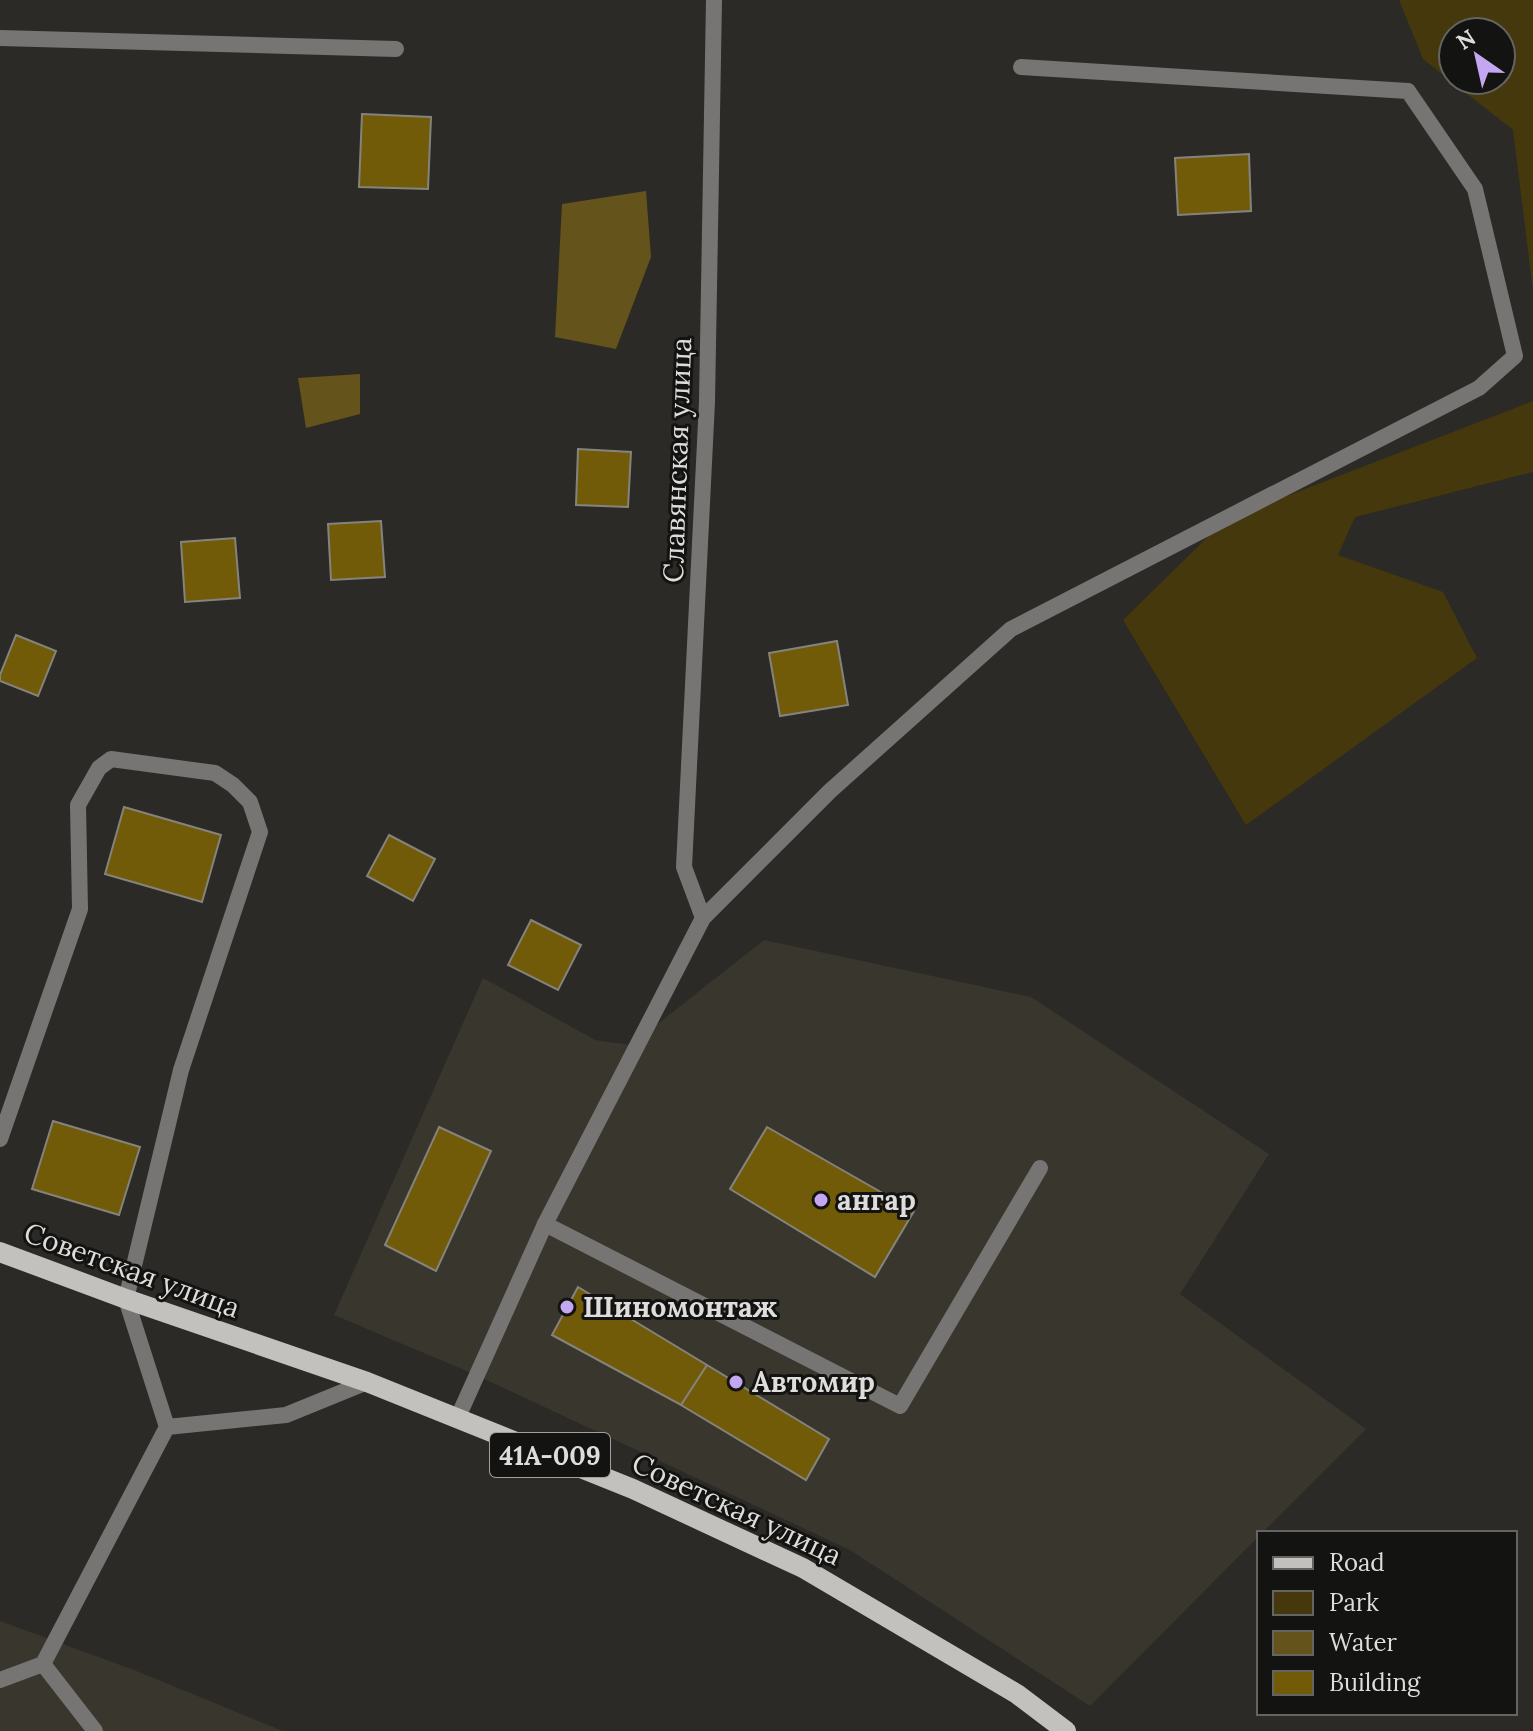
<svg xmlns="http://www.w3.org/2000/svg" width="1533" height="1731" font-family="Lora,serif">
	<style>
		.built { fill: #39362d }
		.green { fill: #45380d; fill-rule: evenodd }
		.water { fill: #64531b }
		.building { fill: #725b08; stroke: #84837e; stroke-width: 2 }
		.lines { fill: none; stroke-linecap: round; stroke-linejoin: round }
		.lane { stroke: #767574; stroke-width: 16 }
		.street { stroke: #767574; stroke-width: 16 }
		.primary { stroke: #c3c1bd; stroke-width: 20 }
		.poi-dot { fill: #c4a7f1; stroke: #131311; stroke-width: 3 }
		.labels { text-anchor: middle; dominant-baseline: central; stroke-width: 6; stroke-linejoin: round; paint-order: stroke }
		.shield { fill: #131311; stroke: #a1a09e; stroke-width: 2 }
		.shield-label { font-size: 26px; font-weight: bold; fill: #dedddb }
		.street-label { font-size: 28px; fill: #dedddb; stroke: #131311 }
		.poi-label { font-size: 28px; font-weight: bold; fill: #dedddb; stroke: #131311; text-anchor: start }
	</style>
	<rect width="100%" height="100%" fill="#2b2a26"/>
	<!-- built -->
	<path class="built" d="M764,940L1031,997L1269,1154L1180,1294L1366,1429L1262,1533H1259V1536L1090,1706L850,1550L476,1375L334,1315L483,978L595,1040L631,1045Z
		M0,1621L134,1670L283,1731H0Z"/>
	<!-- green -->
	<path class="green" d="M1399,0H1533V291L1513,130L1423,59ZM1453,32H1501V80H1453Z
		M1533,401V472L1355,517L1338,555L1443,592L1477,658L1246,825L1123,620L1225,520Z"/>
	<!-- water -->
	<path class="water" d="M646,191L651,257L616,349L555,337L562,204Z
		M360,374V414L306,428L298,378Z"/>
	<!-- building -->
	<path class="building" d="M362,114L431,117L428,189L359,187Z
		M1249,154L1251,211L1178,215L1175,158Z
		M578,449L631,452L628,507L576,505Z
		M381,521L385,577L331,580L328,524Z
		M235,538L240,598L185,602L181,542Z
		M16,635L56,651L38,696L0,681V675Z
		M837,641L848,705L780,716L769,653Z
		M124,807L221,835L202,902L105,874Z
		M389,835L435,859L413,901L367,876Z
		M531,920L581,945L558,990L508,965Z
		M53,1121L140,1147L119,1215L32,1189Z
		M439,1127L491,1151L436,1271L385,1245Z
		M767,1127L914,1211L875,1277L730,1189Z
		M578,1287L707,1365L681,1405L552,1335Z
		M707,1365L829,1439L806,1480L681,1405Z"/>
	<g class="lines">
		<!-- lane -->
		<path class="lane" d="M0,1139L80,909L78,805L99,768L111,759L215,773L233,785L250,802L260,832L181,1070L126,1299L167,1427L43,1664L95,1731
			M545,1224L900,1406L1040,1168
			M167,1427L286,1415L367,1382
			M0,1680L43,1664"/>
		<!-- street -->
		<path class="street" d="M0,38L396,49
			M703,918L684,867L707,402L714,0
			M458,1417L545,1224L703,918L830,791L1011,629L1479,388L1515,356L1475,189L1408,91L1021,67"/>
		<!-- primary -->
		<path class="primary" d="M0,1252L126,1299L367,1382L633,1489L803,1568L1017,1694L1066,1731"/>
	</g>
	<!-- markers -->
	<g class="poi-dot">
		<circle cx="821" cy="1200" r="8"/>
		<circle cx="567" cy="1307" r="8"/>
		<circle cx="736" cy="1382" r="8"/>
	</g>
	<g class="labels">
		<!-- shield labels -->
		<rect class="shield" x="490" y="1433" width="120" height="44" rx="6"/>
		<g class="shield-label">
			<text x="550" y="1455">41А-009</text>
		</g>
		<!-- street labels -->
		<g class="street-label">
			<text transform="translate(677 460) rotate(-88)">Славянская улица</text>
			<text transform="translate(132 1270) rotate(20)">Советская улица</text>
			<text transform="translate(737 1509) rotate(25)">Советская улица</text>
		</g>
		<!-- poi labels -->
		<g class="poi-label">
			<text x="837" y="1200">ангар</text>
			<text x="583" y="1307">Шиномонтаж</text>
			<text x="752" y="1382">Автомир</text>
		</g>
	</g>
	<!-- legend -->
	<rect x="1257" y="1531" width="260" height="184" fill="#131311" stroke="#646462" stroke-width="2"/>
	<rect x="1273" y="1557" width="40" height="12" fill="#c3c1bd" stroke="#646462" stroke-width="2"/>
	<text x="1329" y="1571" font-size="24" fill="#dedddb">Road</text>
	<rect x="1273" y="1591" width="40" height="24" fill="#45380d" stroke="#646462" stroke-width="2"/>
	<text x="1329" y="1611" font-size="24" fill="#dedddb">Park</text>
	<rect x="1273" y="1631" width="40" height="24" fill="#64531b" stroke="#646462" stroke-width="2"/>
	<text x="1329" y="1651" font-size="24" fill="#dedddb">Water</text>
	<rect x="1273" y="1671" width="40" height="24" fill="#725b08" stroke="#646462" stroke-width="2"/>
	<text x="1329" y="1691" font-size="24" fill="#dedddb">Building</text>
	<!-- north arrow -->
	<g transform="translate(1477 56) rotate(326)"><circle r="38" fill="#131311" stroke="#646462" stroke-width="2"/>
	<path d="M0-6L14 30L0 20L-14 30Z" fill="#c4a7f1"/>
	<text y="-12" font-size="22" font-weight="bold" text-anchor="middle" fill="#dedddb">N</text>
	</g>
</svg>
